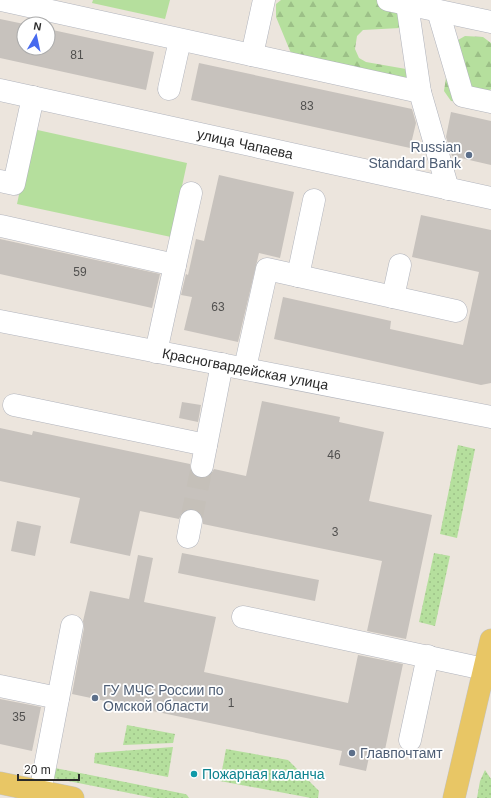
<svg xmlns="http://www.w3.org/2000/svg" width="491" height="798" font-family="Arial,sans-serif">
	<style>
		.grass { fill: url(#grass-dots) }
		.forest { fill: url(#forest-firs) }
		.park { fill: #b5df9d }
		.building { fill: #c7c2bd }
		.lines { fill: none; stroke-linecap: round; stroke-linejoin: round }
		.minor-tunnel { stroke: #c5c0b9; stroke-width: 22; stroke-dasharray: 22 11; stroke-linecap: butt }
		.minor-casing { stroke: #b1b4bd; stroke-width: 23 }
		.major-casing { stroke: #c3c3c3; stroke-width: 23 }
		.minor { stroke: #fff; stroke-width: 22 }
		.major { stroke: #e8c665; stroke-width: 22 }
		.service-dot { fill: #5c6f8a; stroke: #fff; stroke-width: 1.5 }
		.culture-dot { fill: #0f9aa8; stroke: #fff; stroke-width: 1.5 }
		.labels { text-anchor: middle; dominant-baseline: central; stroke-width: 3.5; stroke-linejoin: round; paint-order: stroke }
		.number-label { font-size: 12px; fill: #51504f }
		.street-label { font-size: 14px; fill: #2a2a2a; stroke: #fff }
		.service-label { font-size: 14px; fill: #4e5e75; stroke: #fff; text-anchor: start }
		.culture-label { font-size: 14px; fill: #0d838f; stroke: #fff; text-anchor: start }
	</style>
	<defs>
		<pattern id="grass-dots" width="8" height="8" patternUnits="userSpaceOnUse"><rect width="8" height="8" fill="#b5df9d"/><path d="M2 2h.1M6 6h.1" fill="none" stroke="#9cc087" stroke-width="1.8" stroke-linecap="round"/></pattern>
		<pattern id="forest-firs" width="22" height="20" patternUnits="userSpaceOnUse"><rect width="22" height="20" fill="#b5df9d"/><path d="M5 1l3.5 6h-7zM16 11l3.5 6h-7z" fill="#9cc087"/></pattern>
	</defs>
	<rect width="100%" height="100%" fill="#ece5dd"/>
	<!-- grass -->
	<path class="grass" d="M458,445L475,449L457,538L440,534Z
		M434,553L450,556L435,626L419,622Z
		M127,725L175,734L173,743L123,745Z
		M173,747L168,777L94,763L95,753Z
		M226,749L288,760L319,791L318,798H311L220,781Z
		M50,767L185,794L187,795L189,798H154L48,777Z
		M485,770L491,779V798H477L480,781Z"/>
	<!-- forest -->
	<path class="forest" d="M281,0H419L400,28L363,30L357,36L355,49L359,58L366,62L406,69L412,86L293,58L276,17V4Z
		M465,36L483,37L491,43V89L476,105L451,101L444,91L451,44Z"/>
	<!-- park -->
	<path class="park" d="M93,0H170L165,19L92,3Z
		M33,129L187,163L171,237L17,204Z"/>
	<!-- building -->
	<path class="building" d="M0,19L24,24V48H48V29L154,52L146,90L0,58Z
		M199,63L412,109L416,123L410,148L191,100Z
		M451,112L491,121V165L452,156L446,137Z
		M219,175L294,192L280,258L259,253L238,342L184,330L192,297L181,295L186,274L188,275L196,239L204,241Z
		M421,215L491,230V383L481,385L274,339L283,297L391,321L390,329L463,345L479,272L412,257Z
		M0,239L160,274L152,308L0,274Z
		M262,401L340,417L339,422L384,432L369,501L432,515L406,639L367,631L382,561L203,524V516L199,511L193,509H186L182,513L179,519L140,511L130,556L70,543L80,498L0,481V428L32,435L33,431L190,464V470L194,475L200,478H206L211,474L214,469L246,476Z
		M182,402L201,405L198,422L179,418Z
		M17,521L41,526L35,556L11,551Z
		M182,553L319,580L315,601L178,573Z
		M138,555L153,558L144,602L216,617L204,672L348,703L358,655L403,664L383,759L369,757L366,771L339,765L342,751L72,694L84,628L83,621L90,591L129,599Z
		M0,699L41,707L32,751L0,744Z"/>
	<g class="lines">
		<!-- minor-tunnel -->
		<path class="minor-tunnel" d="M191,521L202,466"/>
		<defs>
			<g id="minor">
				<path d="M1,0L420,92L448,189"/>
				<path d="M388,0L491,22"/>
				<path d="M407,4L420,92"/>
				<path d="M438,11L463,96L491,102"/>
				<path d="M252,55L264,0"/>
				<path d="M169,89L180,40"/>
				<path id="s1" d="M0,90L491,198"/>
				<path d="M0,181L14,184L33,97"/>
				<path d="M1,226L175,265L156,352"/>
				<path d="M175,265L191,193"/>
				<path d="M298,276L314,200"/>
				<path d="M393,297L400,265"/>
				<path id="s2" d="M0,321L491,417"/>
				<path d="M245,368L267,269L456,311"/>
				<path d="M14,405L206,445"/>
				<path d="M202,466L222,364"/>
				<path d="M188,537L191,521"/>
				<path d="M243,617L484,669"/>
				<path d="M0,686L58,698"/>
				<path d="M410,740L428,656"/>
				<path d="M39,798L72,626"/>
			</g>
			<path id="major" d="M0,783L73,798
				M454,798L491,640"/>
		</defs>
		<!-- minor casing -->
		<use href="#minor" class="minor-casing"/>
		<!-- major casing -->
		<use href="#major" class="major-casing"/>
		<!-- minor -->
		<use href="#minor" class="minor"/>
		<!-- major -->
		<use href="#major" class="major"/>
	</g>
	<!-- markers -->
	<g class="service-dot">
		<circle cx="469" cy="155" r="4"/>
		<circle cx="95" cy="698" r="4"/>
		<circle cx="352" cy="753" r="4"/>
	</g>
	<circle class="culture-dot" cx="194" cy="774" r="4"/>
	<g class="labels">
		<!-- number labels -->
		<g class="number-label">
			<text x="77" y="55">81</text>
			<text x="307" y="106">83</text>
			<text x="80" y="272">59</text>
			<text x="218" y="307">63</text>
			<text x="334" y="455">46</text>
			<text x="335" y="532">3</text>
			<text x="231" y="703">1</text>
			<text x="19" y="717">35</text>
		</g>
		<!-- street labels -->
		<g class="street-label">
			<text stroke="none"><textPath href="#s1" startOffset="251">улица Чапаева</textPath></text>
			<text stroke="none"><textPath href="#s2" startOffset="250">Красногвардейская улица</textPath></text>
		</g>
		<!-- service labels -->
		<g class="service-label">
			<text x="461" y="147" text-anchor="end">Russian<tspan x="461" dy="16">Standard Bank</tspan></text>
			<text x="103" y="690">ГУ МЧС России по<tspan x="103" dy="16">Омской области</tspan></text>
			<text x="360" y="753">Главпочтамт</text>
		</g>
		<!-- culture labels -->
		<g class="culture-label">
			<text x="202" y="774">Пожарная каланча</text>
		</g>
	</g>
	<!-- north arrow -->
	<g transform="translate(36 36) rotate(9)"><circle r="19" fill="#ffffff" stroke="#aaaaaa"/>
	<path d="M0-3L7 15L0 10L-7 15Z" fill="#476aef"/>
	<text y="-6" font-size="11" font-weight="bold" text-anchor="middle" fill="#2a2a2a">N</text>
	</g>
	<!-- scale -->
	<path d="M18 774v6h61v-6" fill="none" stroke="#2a2a2a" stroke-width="2"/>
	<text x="24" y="774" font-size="12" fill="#2a2a2a" stroke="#ffffff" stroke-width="3" paint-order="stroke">20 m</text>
</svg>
